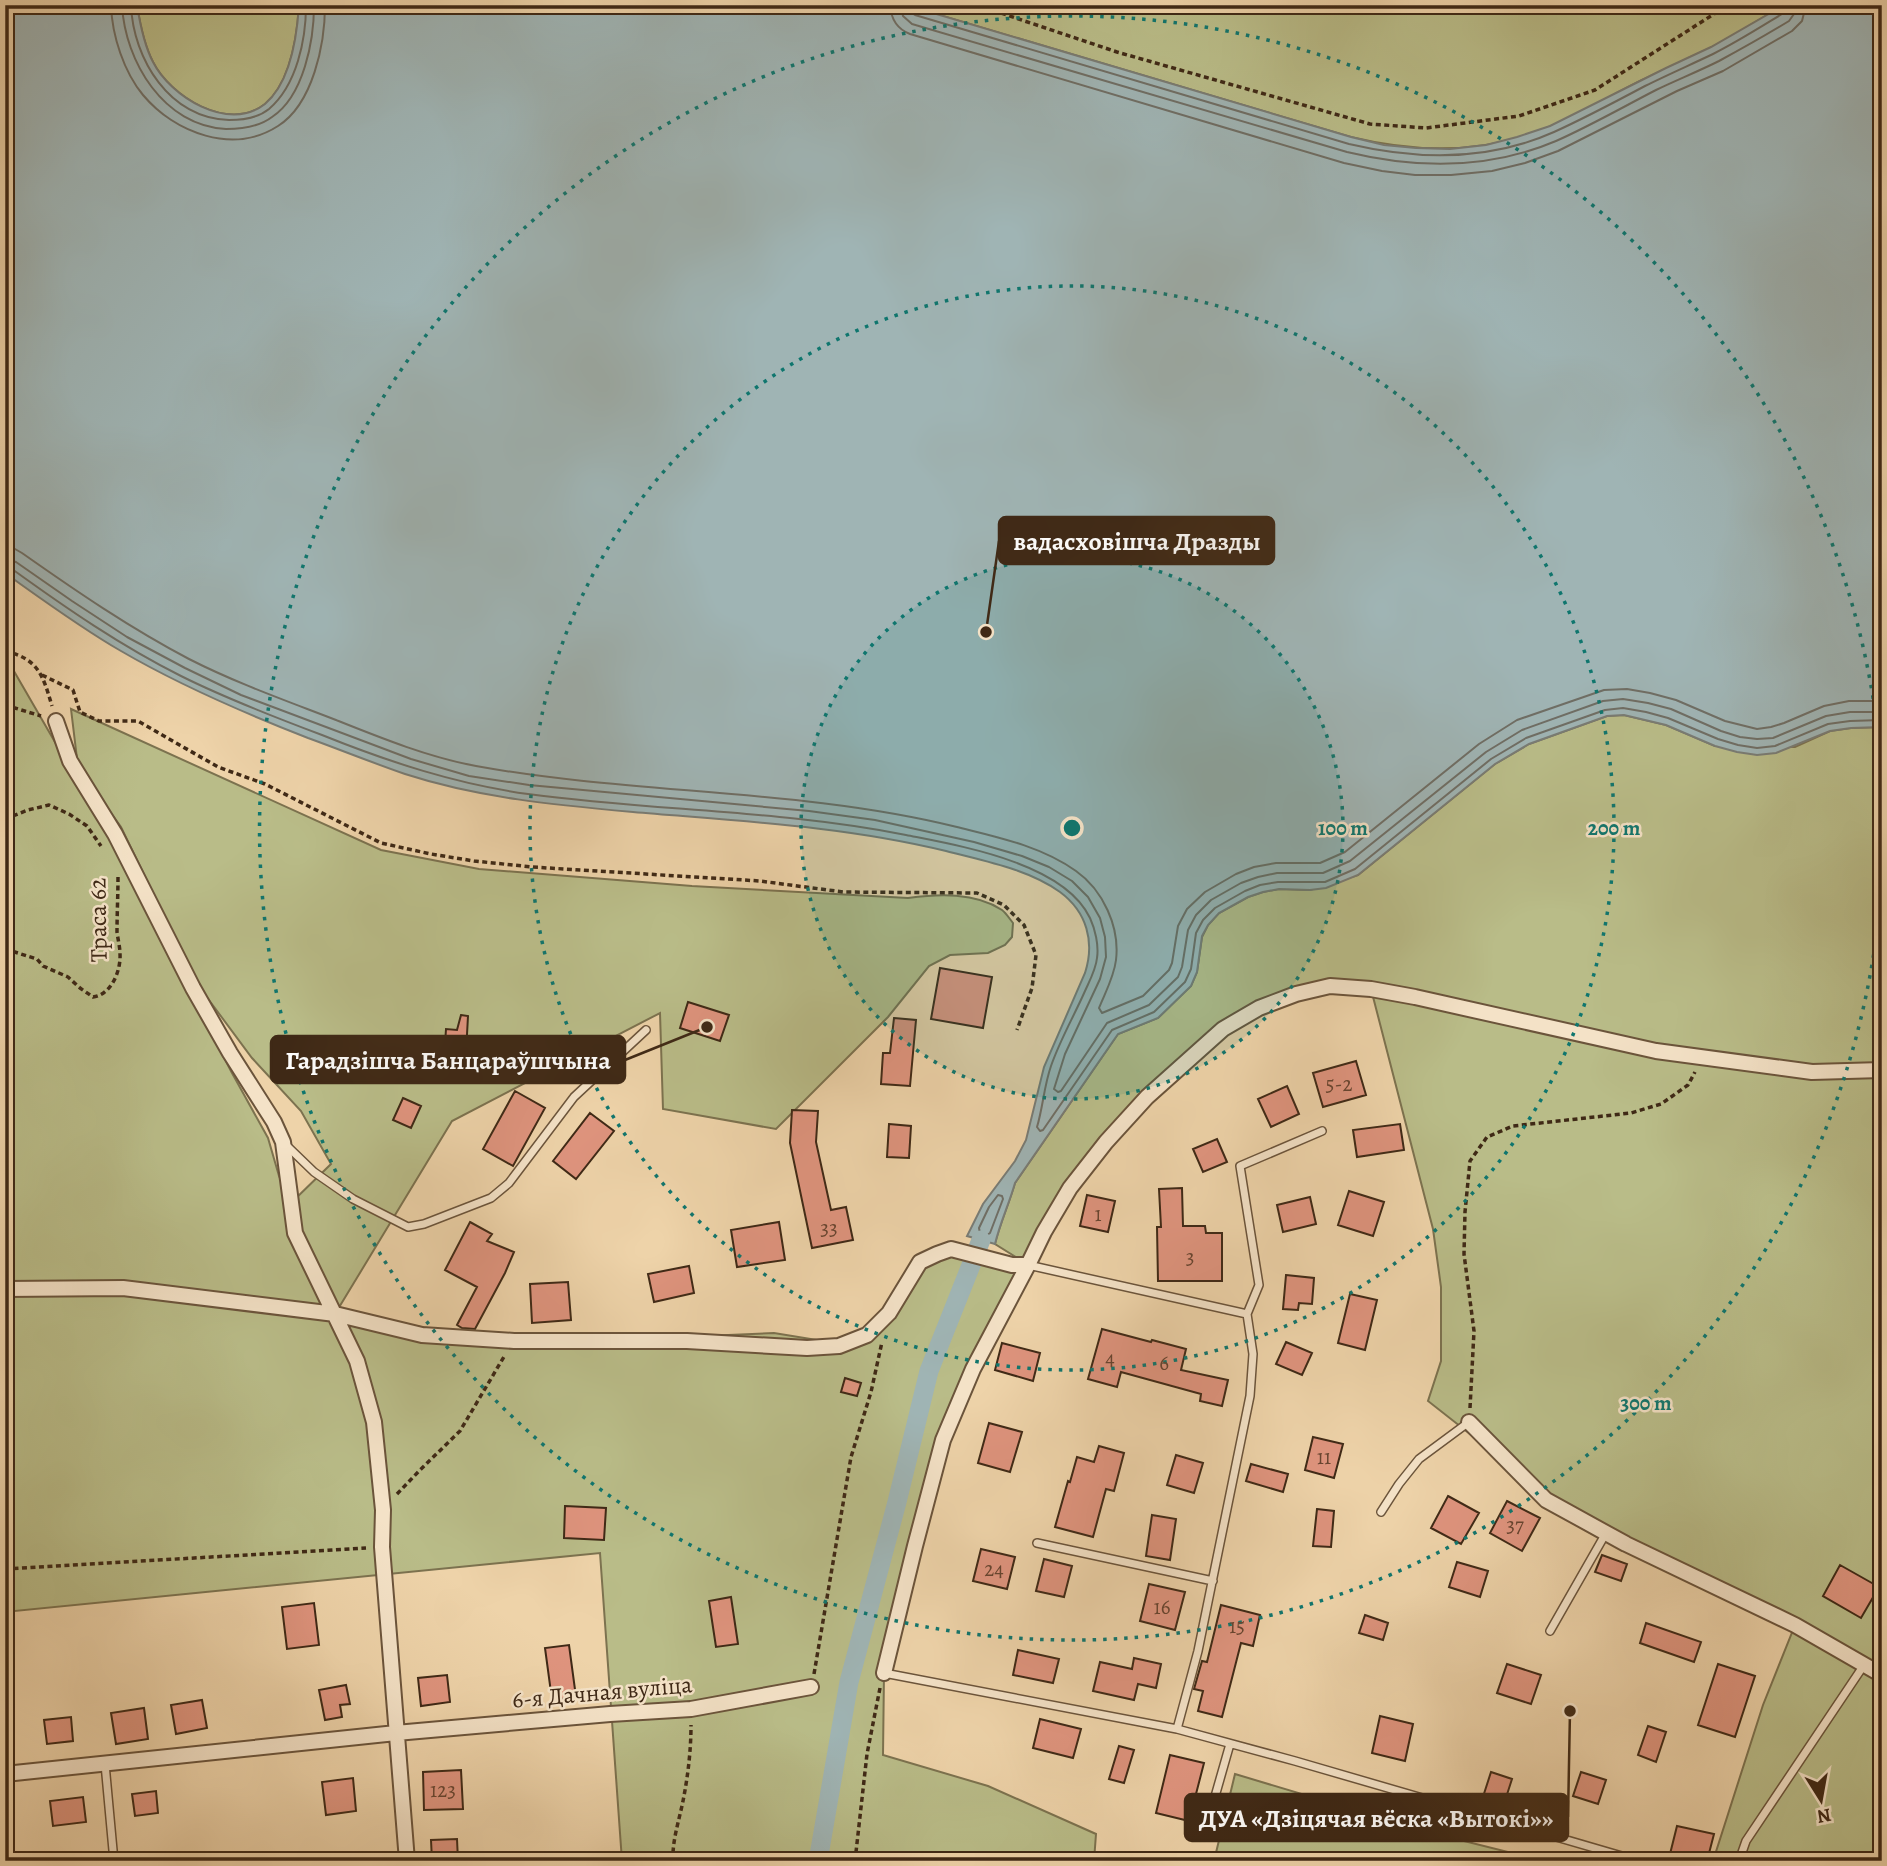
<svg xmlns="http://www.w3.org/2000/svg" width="1887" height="1866" font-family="Alegreya,serif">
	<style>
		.green { fill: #b9bc88; stroke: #7c724f; stroke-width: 2 }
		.water { fill: #9fb4b4; stroke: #797c75; stroke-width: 2 }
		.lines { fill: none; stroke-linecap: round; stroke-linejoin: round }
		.shore { stroke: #6f6e65; stroke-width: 2 }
		.canal { stroke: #9fb4b4; stroke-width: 19 }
		.building { fill: #df947e; stroke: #3f2916; stroke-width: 2 }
		.lane-casing { stroke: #6b543b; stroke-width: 10 }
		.street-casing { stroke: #6b543b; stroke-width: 18 }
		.path { stroke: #3f2916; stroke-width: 3.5; stroke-dasharray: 5 3.5; stroke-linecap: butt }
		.lane { stroke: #f4e2c7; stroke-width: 7 }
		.street { stroke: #f4e2c7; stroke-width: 14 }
		.ring { fill: none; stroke: #0f766e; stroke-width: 3.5; stroke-dasharray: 3.5 7 }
		.labels { text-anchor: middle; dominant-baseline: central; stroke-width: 5; stroke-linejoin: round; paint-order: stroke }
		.number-label { font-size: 21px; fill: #674430 }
		.street-label { font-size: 24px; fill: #3f2916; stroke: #f4e2c7 }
		.centre { fill: #0f766e; stroke: #f4e2c7; stroke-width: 3.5 }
		.ring-label { font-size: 21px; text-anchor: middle; font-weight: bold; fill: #0f766e; stroke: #f4e2c7; stroke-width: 5; stroke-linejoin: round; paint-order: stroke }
		.leader { fill: none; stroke: #3f2916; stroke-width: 2.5 }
		.callout-dot { fill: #3f2916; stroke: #f4e2c7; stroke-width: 2.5 }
		.callout { fill: #3f2916; stroke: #3f2916; stroke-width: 2.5 }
		.callout-label { font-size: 26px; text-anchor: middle; font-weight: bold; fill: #fff }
	</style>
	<rect width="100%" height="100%" fill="#eed3a9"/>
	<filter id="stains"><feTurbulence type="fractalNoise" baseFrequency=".00286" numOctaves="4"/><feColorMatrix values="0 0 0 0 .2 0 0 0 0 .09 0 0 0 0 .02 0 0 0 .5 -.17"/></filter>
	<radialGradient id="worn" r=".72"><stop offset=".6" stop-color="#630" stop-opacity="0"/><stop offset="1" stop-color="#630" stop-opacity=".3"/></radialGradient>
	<!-- green -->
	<path class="green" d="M137,5H299C297,37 291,82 265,104C228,133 170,96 153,62C144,45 140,24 137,5Z
		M906,5H1784C1760,19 1735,35 1710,48C1687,59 1664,69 1642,80C1612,95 1582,112 1551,126C1487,154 1417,153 1351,137Z
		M5,666H11L107,832L232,1073L268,1138L279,1176L291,1203L331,1164L301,1111L252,1058L197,984L121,827L78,767L71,709L381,850L479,869L692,886L908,898C938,894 975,892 1002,910C1006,913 1009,918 1013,923L1012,937L1005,945L988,953L950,955L929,966L888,1017L776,1129L663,1109L660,1013L452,1121L335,1314L514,1341L561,1342L774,1333L829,1342L850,1341L872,1326L937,1254L1027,1264L995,1244C1000,1223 1009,1204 1015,1183L1118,1034L1158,1018L1191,986L1197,972L1202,937L1208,925L1219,913L1248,897L1263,892L1279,889L1310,890L1358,875L1495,764L1529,744L1607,716L1624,715L1666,725L1715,746L1795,747L1830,731L1851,728L1882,727V1861H1713L1763,1705L1795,1625L1546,1500L1484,1445L1428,1401L1441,1361V1287L1433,1229L1371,989L1330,986L1259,1008L1189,1058L1070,1188L943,1440L884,1673L883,1755L988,1786L1096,1834L1094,1861H622L600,1553L5,1612Z
		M1235,1774L1432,1833L1544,1861H1214Z"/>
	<!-- water -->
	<path class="water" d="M5,5H137C140,24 144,45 153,62C170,96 228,133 265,104C291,82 297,37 299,5H906L1351,137L1384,145L1416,148L1450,149L1486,145L1517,137L1550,126L1666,68L1711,47L1784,5H1882V727L1851,728L1830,731L1776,753L1757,755L1737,752L1715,746L1666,725L1624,715L1607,716L1529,744L1495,764L1358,875L1326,888L1310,890L1279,889L1263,892L1248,897L1219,913L1208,925L1202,936L1197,972L1191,986L1158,1018L1118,1034L1015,1183C1009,1204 1000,1223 995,1244L967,1236L983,1204L1015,1161L1026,1140L1044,1067L1085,973C1095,942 1087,912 1060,892C1028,869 984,861 946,851C844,826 738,821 633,812C556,805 479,798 405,774C373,763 341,750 308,738C244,713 181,686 121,651C81,628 43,600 5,573Z"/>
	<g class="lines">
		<!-- shore -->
		<path class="shore" d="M111,5C112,36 124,72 143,95C175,133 233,155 278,126C313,104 325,44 325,5
			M122,5C125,62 164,126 226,129C243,129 259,127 272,117C304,96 314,40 314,5
			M131,5C133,59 170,119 229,120C243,120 258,118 269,109C297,85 306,39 306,5
			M890,5C891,19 897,29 910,34L1344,163L1382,171L1415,175H1451L1492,171L1525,163L1558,151L1677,91L1723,71L1792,31L1802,21L1806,5
			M901,5L903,16L912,24L1347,152C1417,169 1488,170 1556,141C1590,126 1623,107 1656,90C1677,80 1699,71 1719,61C1743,48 1766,35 1789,21L1794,14L1795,5
			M909,5L910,12L915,15L1349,144C1417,160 1489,161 1554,132C1585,118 1615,102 1645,86C1667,75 1690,65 1713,54C1737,42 1759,28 1782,14L1786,11V5
			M5,548L15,549L22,553C76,591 130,628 189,659C236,683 287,701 336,720C381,738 428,757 476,766C635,795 799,788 957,827C997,837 1041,846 1076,871C1103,890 1120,927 1116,960C1114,977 1105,993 1099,1008L1102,1013L1143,996L1169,970L1172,963L1178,926L1187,909L1205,892L1236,874L1254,867L1276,863H1320L1345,852L1479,744L1517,720L1604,690L1627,689L1650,693L1676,700L1725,721L1757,729L1771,727L1784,723L1824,706L1849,701H1882
			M5,559L16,562L72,601L127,637L185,668L241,695L411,759L469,776L529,785L809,811L875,820L974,842L1022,856L1049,867L1072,881L1088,897L1100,918L1105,937L1106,957L1100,979L1065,1054L1054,1089L1058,1092L1061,1091L1107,1023L1149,1005L1178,977L1182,967L1188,930L1196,915L1211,900L1241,883L1258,877L1277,873H1323L1350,861L1486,752L1522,730L1603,701L1623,699L1648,703L1671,709L1721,731L1740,737L1757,739L1773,738L1826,716L1850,712H1882
			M5,568L12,569C66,608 121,646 181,676C227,699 274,717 322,735C389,762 456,784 528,794C653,811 781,810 906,835C961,846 1064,863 1090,918C1095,929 1099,945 1097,958C1096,969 1090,980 1085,991C1074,1016 1060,1040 1051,1066C1044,1086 1043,1107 1037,1127L1040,1131L1043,1130L1112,1030L1154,1012L1185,982L1191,969L1196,933L1203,920L1215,908L1245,891L1260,885L1278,882H1325L1355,869L1491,759L1526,738L1605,710L1623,708L1646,712L1668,718L1718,739L1738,745L1757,748L1775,746L1828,724L1850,721L1882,720
			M998,1195L1002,1196L1003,1199L990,1233L987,1235L980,1233L979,1228L989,1207Z"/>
		<!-- canal -->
		<path class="canal" d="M818,1861L849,1682L897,1502L929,1371L981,1240"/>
	</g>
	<!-- building -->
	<path class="building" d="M940,968L992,977L983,1028L931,1019Z
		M688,1002L729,1015L720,1041L680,1028Z
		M461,1015L468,1016L466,1053L477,1055L471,1080L446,1074L453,1044H445L446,1029L457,1030Z
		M894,1018L916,1020L910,1086L881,1084L883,1053H890Z
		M1356,1061L1366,1095L1323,1107L1313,1073Z
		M1287,1086L1299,1114L1271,1127L1258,1099Z
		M515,1091L545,1108L513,1166L483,1149Z
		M403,1098L421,1106L411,1128L393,1120Z
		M792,1110L818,1111L816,1142L831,1210L846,1207L853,1240L812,1248L790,1143Z
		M590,1113L614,1131L576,1179L553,1161Z
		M889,1124L911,1126L909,1158L887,1157Z
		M1400,1124L1404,1150L1357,1157L1353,1130Z
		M1217,1139L1227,1162L1203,1172L1193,1149Z
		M1182,1188L1183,1226H1205L1206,1233H1222V1281H1158L1157,1227H1161L1159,1189Z
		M1349,1191L1384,1202L1373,1236L1338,1225Z
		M1087,1195L1115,1201L1108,1232L1080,1226Z
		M1310,1197L1316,1224L1283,1232L1277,1205Z
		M470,1222L492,1234L487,1241L514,1252L505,1273L475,1329L462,1328L457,1325L477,1287L445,1270Z
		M779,1222L785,1260L737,1267L731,1230Z
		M689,1266L694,1293L654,1302L648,1274Z
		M1286,1275L1314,1278L1312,1304L1299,1303L1298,1310L1283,1309Z
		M568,1282L571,1320L532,1323L530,1284Z
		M1350,1294L1377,1300L1365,1350L1338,1343Z
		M1102,1329L1151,1342L1152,1340L1186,1349L1181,1370L1228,1380L1222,1406L1200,1401L1201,1394L1121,1372L1117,1387L1088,1379Z
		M1286,1342L1312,1353L1302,1375L1276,1364Z
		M1002,1343L1040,1353L1033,1381L995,1370Z
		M845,1378L861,1383L857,1396L841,1392Z
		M989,1423L1022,1432L1010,1472L978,1463Z
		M1313,1437L1343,1444L1334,1478L1305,1470Z
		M1099,1446L1124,1453L1114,1491L1106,1489L1093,1537L1055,1527L1068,1481L1070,1482L1077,1457L1094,1462Z
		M1176,1455L1203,1463L1194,1493L1167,1485Z
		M1251,1464L1288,1474L1283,1492L1246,1481Z
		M1448,1496L1479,1513L1461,1544L1431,1528Z
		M1507,1501L1540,1518L1522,1551L1490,1533Z
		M565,1506L606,1508L604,1540L564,1538Z
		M1317,1509L1334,1511L1331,1547L1313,1546Z
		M1152,1515L1176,1519L1170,1560L1146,1556Z
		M981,1549L1015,1557L1007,1589L973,1581Z
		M1602,1555L1627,1564L1621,1581L1595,1572Z
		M1044,1559L1072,1566L1064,1597L1036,1591Z
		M1457,1562L1488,1571L1480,1597L1449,1587Z
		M1840,1565L1879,1587L1861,1618L1823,1596Z
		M1149,1584L1185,1592L1175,1630L1140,1621Z
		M731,1597L738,1644L716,1647L709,1601Z
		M314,1603L319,1645L287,1649L282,1607Z
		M1221,1605L1260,1615L1253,1646L1241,1643L1222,1717L1198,1711L1203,1691L1194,1689L1202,1661L1207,1662Z
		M1365,1615L1388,1623L1383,1640L1359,1633Z
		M1646,1623L1701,1642L1694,1662L1640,1643Z
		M569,1645L576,1697L552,1700L545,1648Z
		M1018,1650L1059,1659L1053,1683L1013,1675Z
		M1134,1658L1161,1664L1156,1688L1138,1684L1134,1700L1093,1691L1100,1662L1132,1669Z
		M1507,1664L1541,1675L1531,1704L1497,1693Z
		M1718,1664L1755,1676L1735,1737L1698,1725Z
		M447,1675L450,1702L421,1706L418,1678Z
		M346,1685L350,1704L340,1705L342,1717L325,1720L319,1690Z
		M202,1700L207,1728L176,1734L171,1705Z
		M144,1708L148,1739L116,1744L111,1713Z
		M1380,1716L1413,1724L1405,1761L1372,1753Z
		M71,1717L73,1741L47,1744L44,1720Z
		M1040,1719L1081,1729L1073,1758L1033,1748Z
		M1648,1726L1666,1732L1656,1762L1638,1755Z
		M1119,1746L1134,1750L1124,1783L1109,1779Z
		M1170,1755L1204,1763L1189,1821L1156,1813Z
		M461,1770L463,1809L424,1810L423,1772Z
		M1491,1772L1512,1779L1502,1810L1481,1803Z
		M1581,1772L1606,1780L1598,1804L1573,1796Z
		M353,1778L356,1811L326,1815L322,1782Z
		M156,1791L158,1813L135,1816L132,1794Z
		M83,1797L86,1822L53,1826L50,1801Z
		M1677,1826L1714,1834L1707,1861H1700L1670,1854Z
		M457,1839L458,1861H432L431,1840Z"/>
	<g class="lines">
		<defs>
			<path id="lane" d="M286,1145L314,1172L353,1199L408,1227L424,1224L491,1198L509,1183L574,1097L646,1030
				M1028,1265L1247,1314
				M1381,1512L1399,1484L1419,1459L1469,1422
				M1037,1543L1213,1581
				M1550,1631L1606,1533
				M884,1673L1177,1729L1295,1761L1639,1861
				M1177,1729L1198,1651L1250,1396L1253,1354L1247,1314L1259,1285L1240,1166L1322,1131
				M105,1764L114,1861
				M1204,1835L1230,1744
				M1739,1861L1746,1841L1864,1665"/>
			<path id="street" d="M56,721L70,761L115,834L193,988L230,1053L274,1122L283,1142L295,1233L357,1361L374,1422L383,1510L382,1547L407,1861
				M5,1289L123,1288L335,1314L422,1335L514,1341H687L807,1348L839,1346L867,1335L889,1313L920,1262L937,1254L951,1249L1012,1265H1028
				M1469,1422L1546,1500L1626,1544L1795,1625L1882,1675
				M884,1673L915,1546L943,1440L973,1369L1028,1265L1044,1232L1070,1188L1106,1142L1147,1097L1223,1029L1259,1008L1296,994L1330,986L1371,989L1415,997L1656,1051L1812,1072L1882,1070
				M5,1774L396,1733L610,1714L691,1709L811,1687"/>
		</defs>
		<!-- lane casing -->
		<use href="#lane" class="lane-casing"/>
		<!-- street casing -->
		<use href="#street" class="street-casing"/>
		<!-- path -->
		<path class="path" d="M977,5L1117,52L1370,124L1426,128L1519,116L1595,90L1728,5
			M5,651C39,659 43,676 52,706
			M42,675L73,690L80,712L99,721H138L218,767L265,784L381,843L431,854L474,861L532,867L760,881L843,892L977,893L1004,905L1024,925L1036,955L1032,988L1017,1030
			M5,705L41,716
			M5,819L28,810L49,805L69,814L87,826L101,846
			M5,949L37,959L43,966L68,977L80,988L93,997C111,995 121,971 120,954C120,947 118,940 117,932C117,914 118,895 118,877
			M1470,1408L1474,1331L1464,1254L1465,1212L1470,1161L1487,1137L1513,1126L1631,1113L1661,1104L1688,1085L1695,1072
			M397,1494L420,1470L460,1431L505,1355
			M5,1569L366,1548
			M814,1674L851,1457L871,1392L882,1342
			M673,1861C672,1841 679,1821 683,1801C688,1776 691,1750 691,1725
			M855,1861L867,1754L880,1688"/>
		<!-- lane -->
		<use href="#lane" class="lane"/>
		<!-- street -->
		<use href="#street" class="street"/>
	</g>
	<!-- distance rings -->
	<circle cx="1072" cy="828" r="271" fill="#0f766e" fill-opacity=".12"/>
	<g class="ring">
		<circle cx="1072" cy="828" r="271"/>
		<circle cx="1072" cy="828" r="542"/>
		<path d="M1881 892A812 812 0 1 1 1881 764"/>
	</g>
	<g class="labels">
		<!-- number labels -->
		<g class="number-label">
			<text x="1339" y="1084">5-2</text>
			<text x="1098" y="1214">1</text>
			<text x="829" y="1228">33</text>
			<text x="1190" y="1257">3</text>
			<text x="1110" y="1358">4</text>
			<text x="1164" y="1363">6</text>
			<text x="1324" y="1457">11</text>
			<text x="1515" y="1525">37</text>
			<text x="994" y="1569">24</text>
			<text x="1162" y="1607">16</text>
			<text x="1237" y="1626">15</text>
			<text x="443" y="1790">123</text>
		</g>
		<!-- street labels -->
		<g class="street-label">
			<text transform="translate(98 920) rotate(-91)">Траса 62</text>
			<text transform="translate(602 1692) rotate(-5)">6-я Дачная вуліца</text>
		</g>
	</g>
	<circle cx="1072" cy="828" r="10" class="centre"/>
	<g class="ring-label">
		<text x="1343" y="835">100 m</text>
		<text x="1614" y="835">200 m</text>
		<text x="1646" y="1410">300 m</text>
	</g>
	<!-- callouts -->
	<path class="leader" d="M986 632L999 541M707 1027L625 1060M1570 1711L1568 1817"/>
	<g class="callout-dot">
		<circle cx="986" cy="632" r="7"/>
		<circle cx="707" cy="1027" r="7"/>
		<circle cx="1570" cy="1711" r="7"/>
	</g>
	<g class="callout">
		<rect x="999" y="517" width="275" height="47" rx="7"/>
		<rect x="271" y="1036" width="354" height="47" rx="7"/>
		<rect x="1185" y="1794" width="383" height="47" rx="7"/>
	</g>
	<g class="callout-label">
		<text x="1137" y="550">вадасховішча Дразды</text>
		<text x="448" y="1069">Гарадзішча Банцараўшчына</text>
		<text x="1376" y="1827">ДУА «Дзіцячая вёска «Вытокі»»</text>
	</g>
	<!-- margin -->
	<rect width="1887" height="1866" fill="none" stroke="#eed3a9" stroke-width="28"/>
	<rect x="7" y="7" width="1873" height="1852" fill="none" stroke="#3f2916" stroke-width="3.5"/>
	<rect x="14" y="14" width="1859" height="1838" fill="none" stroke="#3f2916" stroke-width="2"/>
	<!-- north arrow -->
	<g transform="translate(1821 1800) rotate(169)" stroke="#f4e2c7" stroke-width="5" paint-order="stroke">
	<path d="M0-5L12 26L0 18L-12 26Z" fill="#3f2916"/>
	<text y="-10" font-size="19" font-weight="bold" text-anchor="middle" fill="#3f2916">N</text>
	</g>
	<rect width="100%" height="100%" filter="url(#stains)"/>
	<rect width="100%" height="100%" fill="url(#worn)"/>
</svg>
